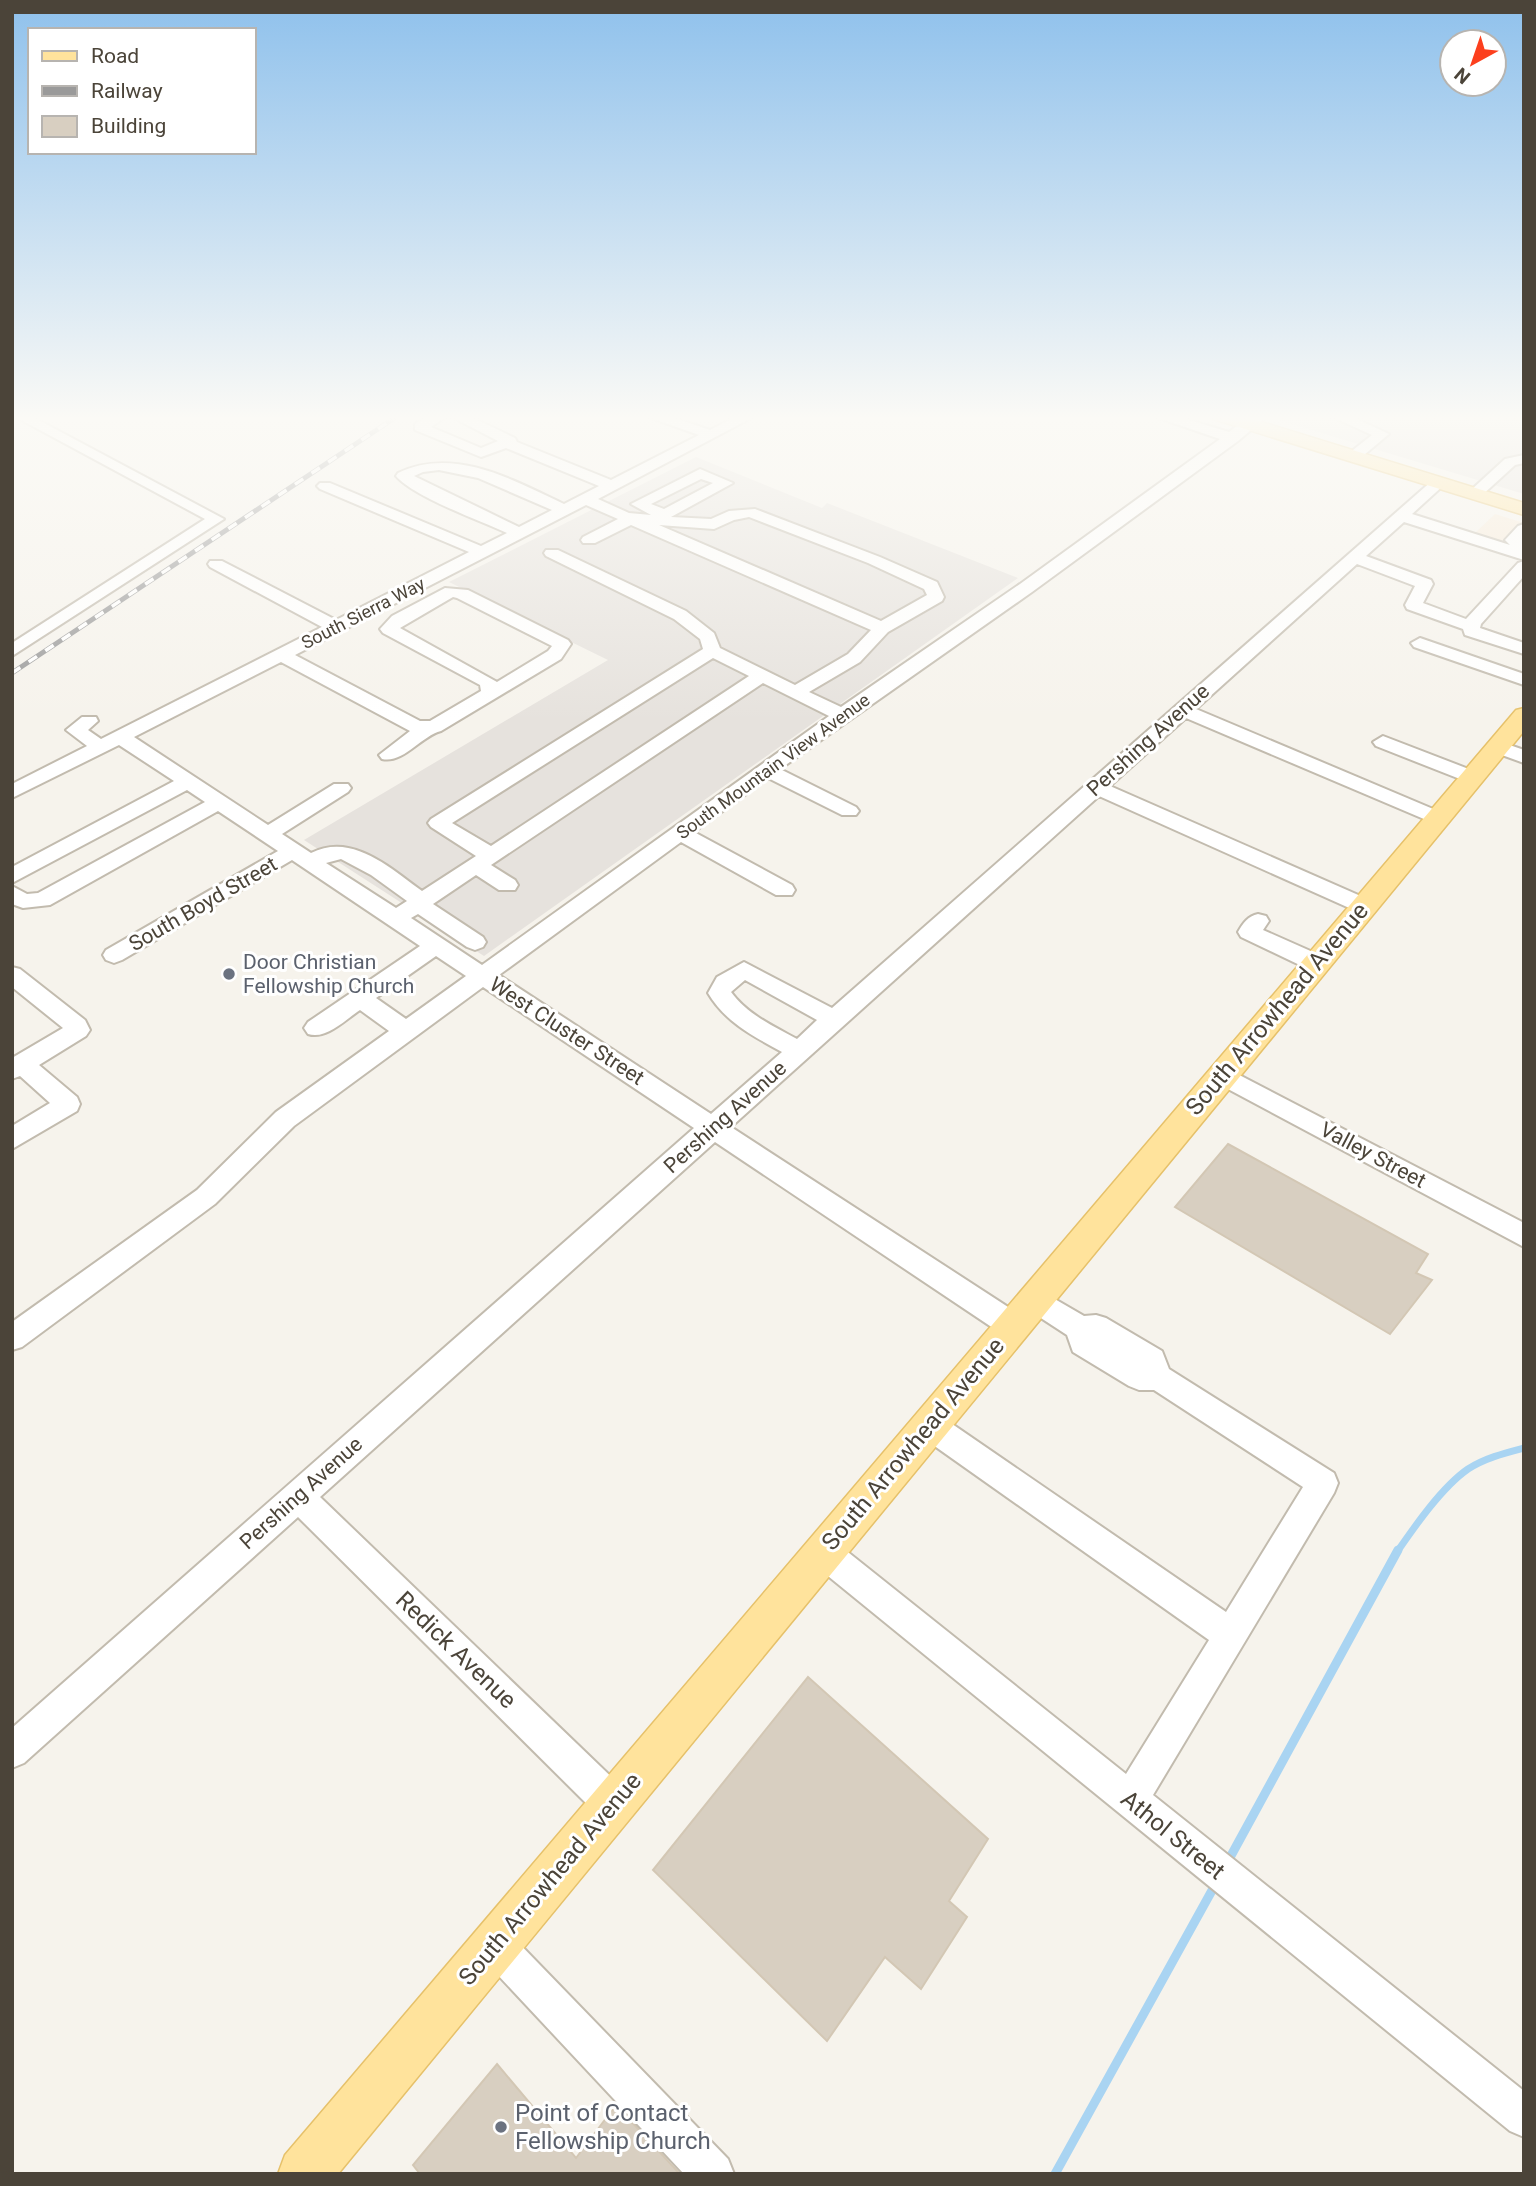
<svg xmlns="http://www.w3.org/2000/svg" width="1536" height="2186" font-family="Roboto,sans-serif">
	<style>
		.commercial { fill: #f7ead8 }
		.industrial { fill: #e6e2dd }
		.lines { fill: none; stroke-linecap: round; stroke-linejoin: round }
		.stream-far1 { stroke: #a9d4f2; stroke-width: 7 }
		.stream { stroke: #a9d4f2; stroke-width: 9 }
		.building { fill: #d8cfc1; stroke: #d3c7b4; stroke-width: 2 }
		.minor-casing { stroke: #c2bbae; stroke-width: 4 }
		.major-casing { stroke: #e6c16a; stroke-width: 3 }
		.minor { fill: #fff; fill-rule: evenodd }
		.major { fill: #ffe39c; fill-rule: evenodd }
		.rail-casing { stroke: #9a9a9a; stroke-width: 5 }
		.rail { stroke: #fff; stroke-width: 3.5; stroke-dasharray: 10; stroke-linecap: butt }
		.worship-dot { fill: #6b7280; stroke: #fff; stroke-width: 2.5 }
		.labels { text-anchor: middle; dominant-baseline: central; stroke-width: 6; stroke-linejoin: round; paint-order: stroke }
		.far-street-label { font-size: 18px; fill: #4b4439; stroke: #fff }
		.street-label { font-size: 21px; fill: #4b4439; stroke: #fff }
		.worship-label { font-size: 21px; fill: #5b616d; stroke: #fff; text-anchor: start }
		.near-street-label { font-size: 24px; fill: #4b4439; stroke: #fff }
		.near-worship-label { font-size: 24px; fill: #5b616d; stroke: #fff; text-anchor: start }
	</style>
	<rect width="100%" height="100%" fill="#f6f3ec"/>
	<!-- commercial -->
	<path class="commercial" d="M1495,514L1524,523V551L1473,535Z"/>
	<!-- industrial -->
	<path class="industrial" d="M1262,415H1524V494Z
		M696,457L822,508L827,503L1018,578L484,956L304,840L608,660L449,582Z"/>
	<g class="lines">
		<!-- stream-far1 -->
		<path class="stream-far1" d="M1397,1552C1415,1526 1442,1487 1468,1469C1485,1458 1505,1453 1524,1448"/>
		<!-- stream -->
		<path class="stream" d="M1227,1863L1398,1550
			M1055,2174L1215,1885"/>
	</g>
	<!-- building -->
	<path class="building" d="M1228,1144L1428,1254L1416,1273L1432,1280L1390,1334L1175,1207Z
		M808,1677L988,1839L949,1901L967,1917L921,1989L885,1957L827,2041L653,1870Z
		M497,2064L576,2158L616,2105L680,2174H420L413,2165Z"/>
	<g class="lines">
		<defs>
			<path id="minor" d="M12,415H29L224,519L12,656V643L205,519Z
				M430,415H448L431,427L481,448L498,441L448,415H467L515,438L517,442L611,480L699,435L643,415H665L710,430L739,415H757L598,499L629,513L651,515L631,504L700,469L733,483L671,517L711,519L729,511L755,509L880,557L937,582L944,597L942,601L888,632L860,662L809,692L841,707L1020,584L1220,439L1150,415H1173L1229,432L1252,415H1269L1238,441L1032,592L780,769L856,807L859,811L856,815H842L768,778L694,832L792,885L795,890L792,895H776L681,842L499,975L711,1114L782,1052C753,1036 725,1022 708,993L717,977L744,962L832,1008L1433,480H1443L1446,483L1412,514L1510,545L1505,540L1518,526L1524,524V560L1404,522L1366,556L1431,580L1433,584L1423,603L1466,619L1518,563L1524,561V576L1481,624L1480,628L1524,643V654L1465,635L1463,629L1407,609L1405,605L1415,586L1357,564L1196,709L1445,814L1448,818L1445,822H1431L1186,718L1110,786L1372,901L1375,906L1372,911L1364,913L1356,911L1099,796L731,1127L1022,1316L1026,1325L1022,1334L1012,1337L1002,1334L715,1142L320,1497L626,1791L631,1804L626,1817L613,1822L600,1817L298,1517L24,1763L12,1768V1728L694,1128L483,987L294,1126L215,1204L22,1347L12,1350V1322L197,1190L276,1112L389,1031L360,1010C345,1020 326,1040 308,1034L304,1028L308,1022L420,946L292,860L122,960L114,963L106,960L103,955L106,950L278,851L218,811L50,905L23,908L12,904V886L27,894L38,893L205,802L187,790L12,883V867L174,781L119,745L12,798V784L87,746L66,730L82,717H96L98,721L88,730L101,739L322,627L210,567L208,564L210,561H222L336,620L469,552L320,489L317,486L320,483H330L481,546L507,533C479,520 414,497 396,476L398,473C454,446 513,480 564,504L599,486L506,448L481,457L415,430V424ZM439,470L478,478L552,510L519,527L414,476L423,472ZM701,479L713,483L664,509L651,504ZM586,505L618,519L583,537L581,540L583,543H595L631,525L871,630L848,654L795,685L720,648L714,633L686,611L558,550H546L544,553L546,556L674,619L700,639L703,649L431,819L428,823L431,827L476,856L422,891C390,868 352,832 311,853L282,834L348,792L351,788L348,784H334L268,825L134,737L281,662L410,731L379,755L382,759C403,764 421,736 441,731L561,659L571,644L568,640L468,590L445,588L392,616L380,629L383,633L480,685L481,691L430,721H420L295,655ZM749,517L868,563L924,589L927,595L881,621L659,525L714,529L734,520ZM453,597L457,598L552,646L548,651L497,682L400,628ZM713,658L749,676L491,846L452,823ZM763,683L829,716L482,965L411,918L418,914L467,947L475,950L483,947L486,942L483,937L433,904L476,875L499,890H515L518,885L515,880L491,865ZM341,859L371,875L407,901L396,908L326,863ZM436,956L466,976L406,1019L376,998ZM745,980L817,1020L797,1039C773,1026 747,1014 731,992Z
				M1328,415H1348L1389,434L1358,460H1348L1346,457L1348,454L1372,435Z
				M1524,455V463L1515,465L1480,497H1470L1467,494L1470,491L1505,459Z
				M1420,638L1524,674V685L1414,647L1411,643Z
				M1383,736L1479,773L1482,777L1479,781H1465L1376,746L1373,742Z
				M1498,741L1524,750V763L1491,751L1488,747L1491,743Z
				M1258,914L1266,916L1269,921L1263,930L1324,957L1327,963L1324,969L1316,971L1308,969L1241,937L1238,932C1243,923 1248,916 1258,914Z
				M12,967L20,969L85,1020L90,1030L86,1036L39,1065L77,1097L80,1104L77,1111L12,1149V1126L50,1103L20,1076L12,1079V1058L63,1028L12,987Z
				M1222,1066L1524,1223V1247L1213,1081L1210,1075L1213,1069Z
				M1034,1287L1084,1316L1096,1315L1106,1318L1162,1351L1169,1369L1334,1473L1338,1483L1334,1493L1153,1795L1524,2091V2137L1510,2131L812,1563L807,1552L812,1541L823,1537L834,1541L1126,1774L1209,1640L919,1435L914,1425L919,1415L929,1411L939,1415L1226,1612L1303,1487L1154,1390H1139L1129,1386L1073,1352L1067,1335L1024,1307L1020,1299L1024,1291Z
				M495,1926L508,1932L728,2159L734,2174H684L482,1958L476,1945L482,1932Z"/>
			<path id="major" d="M1210,415H1239L1524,503V515L1213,419Z
				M1524,708V731L338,2174H278L285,2155L1516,710Z"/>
		</defs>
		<!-- minor casing -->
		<use href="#minor" class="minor-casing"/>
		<!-- major casing -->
		<use href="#major" class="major-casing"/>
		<!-- minor -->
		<use href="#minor" class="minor"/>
		<!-- major -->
		<use href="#major" class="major"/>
		<defs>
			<path id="rail" d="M12,673L399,415"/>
		</defs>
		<!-- rail casing -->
		<use href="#rail" class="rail-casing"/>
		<!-- rail -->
		<use href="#rail" class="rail"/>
	</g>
	<!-- sky -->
	<linearGradient id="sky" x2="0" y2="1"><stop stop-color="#8fc1ec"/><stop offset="0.58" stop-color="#fbfaf6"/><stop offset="1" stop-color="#fbfaf6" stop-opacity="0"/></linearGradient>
	<rect width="1536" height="721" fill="url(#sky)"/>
	<!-- markers -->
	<g class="worship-dot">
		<circle cx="229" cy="974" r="7"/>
		<circle cx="501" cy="2127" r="7"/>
	</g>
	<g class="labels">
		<!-- far-street labels -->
		<g class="far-street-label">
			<text transform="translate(363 613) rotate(-27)">South Sierra Way</text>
			<text transform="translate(773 766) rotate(-36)">South Mountain View Avenue</text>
		</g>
		<!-- street labels -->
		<g class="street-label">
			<text transform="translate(1148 740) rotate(-42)">Pershing Avenue</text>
			<text transform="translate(203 904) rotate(-30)">South Boyd Street</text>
			<text transform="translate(567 1031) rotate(33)">West Cluster Street</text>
			<text transform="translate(725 1117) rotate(-42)">Pershing Avenue</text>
			<text transform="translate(1373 1155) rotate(28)">Valley Street</text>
			<text transform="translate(301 1493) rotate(-42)">Pershing Avenue</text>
		</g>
		<!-- worship labels -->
		<g class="worship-label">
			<text x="243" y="962">Door Christian<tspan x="243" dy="24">Fellowship Church</tspan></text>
		</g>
		<!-- near-street labels -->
		<g class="near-street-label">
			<text transform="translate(1277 1009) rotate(-50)">South Arrowhead Avenue</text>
			<text transform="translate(913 1444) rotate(-50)">South Arrowhead Avenue</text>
			<text transform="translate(456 1650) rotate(44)">Redick Avenue</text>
			<text transform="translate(1173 1835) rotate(39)">Athol Street</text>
			<text transform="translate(550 1879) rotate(-50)">South Arrowhead Avenue</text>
		</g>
		<!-- near-worship labels -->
		<g class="near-worship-label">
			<text x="515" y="2113">Point of Contact<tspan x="515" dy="28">Fellowship Church</tspan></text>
		</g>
	</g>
	<!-- border -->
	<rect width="1536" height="2186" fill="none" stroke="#4b4439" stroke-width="28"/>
	<!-- legend -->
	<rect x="28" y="28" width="228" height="126" fill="#ffffff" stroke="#b7b4b0" stroke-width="2"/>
	<rect x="42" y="51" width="35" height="10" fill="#ffe39c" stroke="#b7b4b0" stroke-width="2"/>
	<text x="91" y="63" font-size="21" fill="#4b4439">Road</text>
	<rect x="42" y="86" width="35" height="10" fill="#9a9a9a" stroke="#b7b4b0" stroke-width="2"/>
	<text x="91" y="98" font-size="21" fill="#4b4439">Railway</text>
	<rect x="42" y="116" width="35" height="21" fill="#d8cfc1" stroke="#b7b4b0" stroke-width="2"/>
	<text x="91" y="133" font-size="21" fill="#4b4439">Building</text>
	<!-- north arrow -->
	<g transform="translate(1473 63) rotate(220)"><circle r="33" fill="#ffffff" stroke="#b7b4b0" stroke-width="2"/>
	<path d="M0-5L12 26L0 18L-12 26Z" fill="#fc3f1d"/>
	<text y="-10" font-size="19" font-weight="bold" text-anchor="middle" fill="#4b4439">N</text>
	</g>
</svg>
